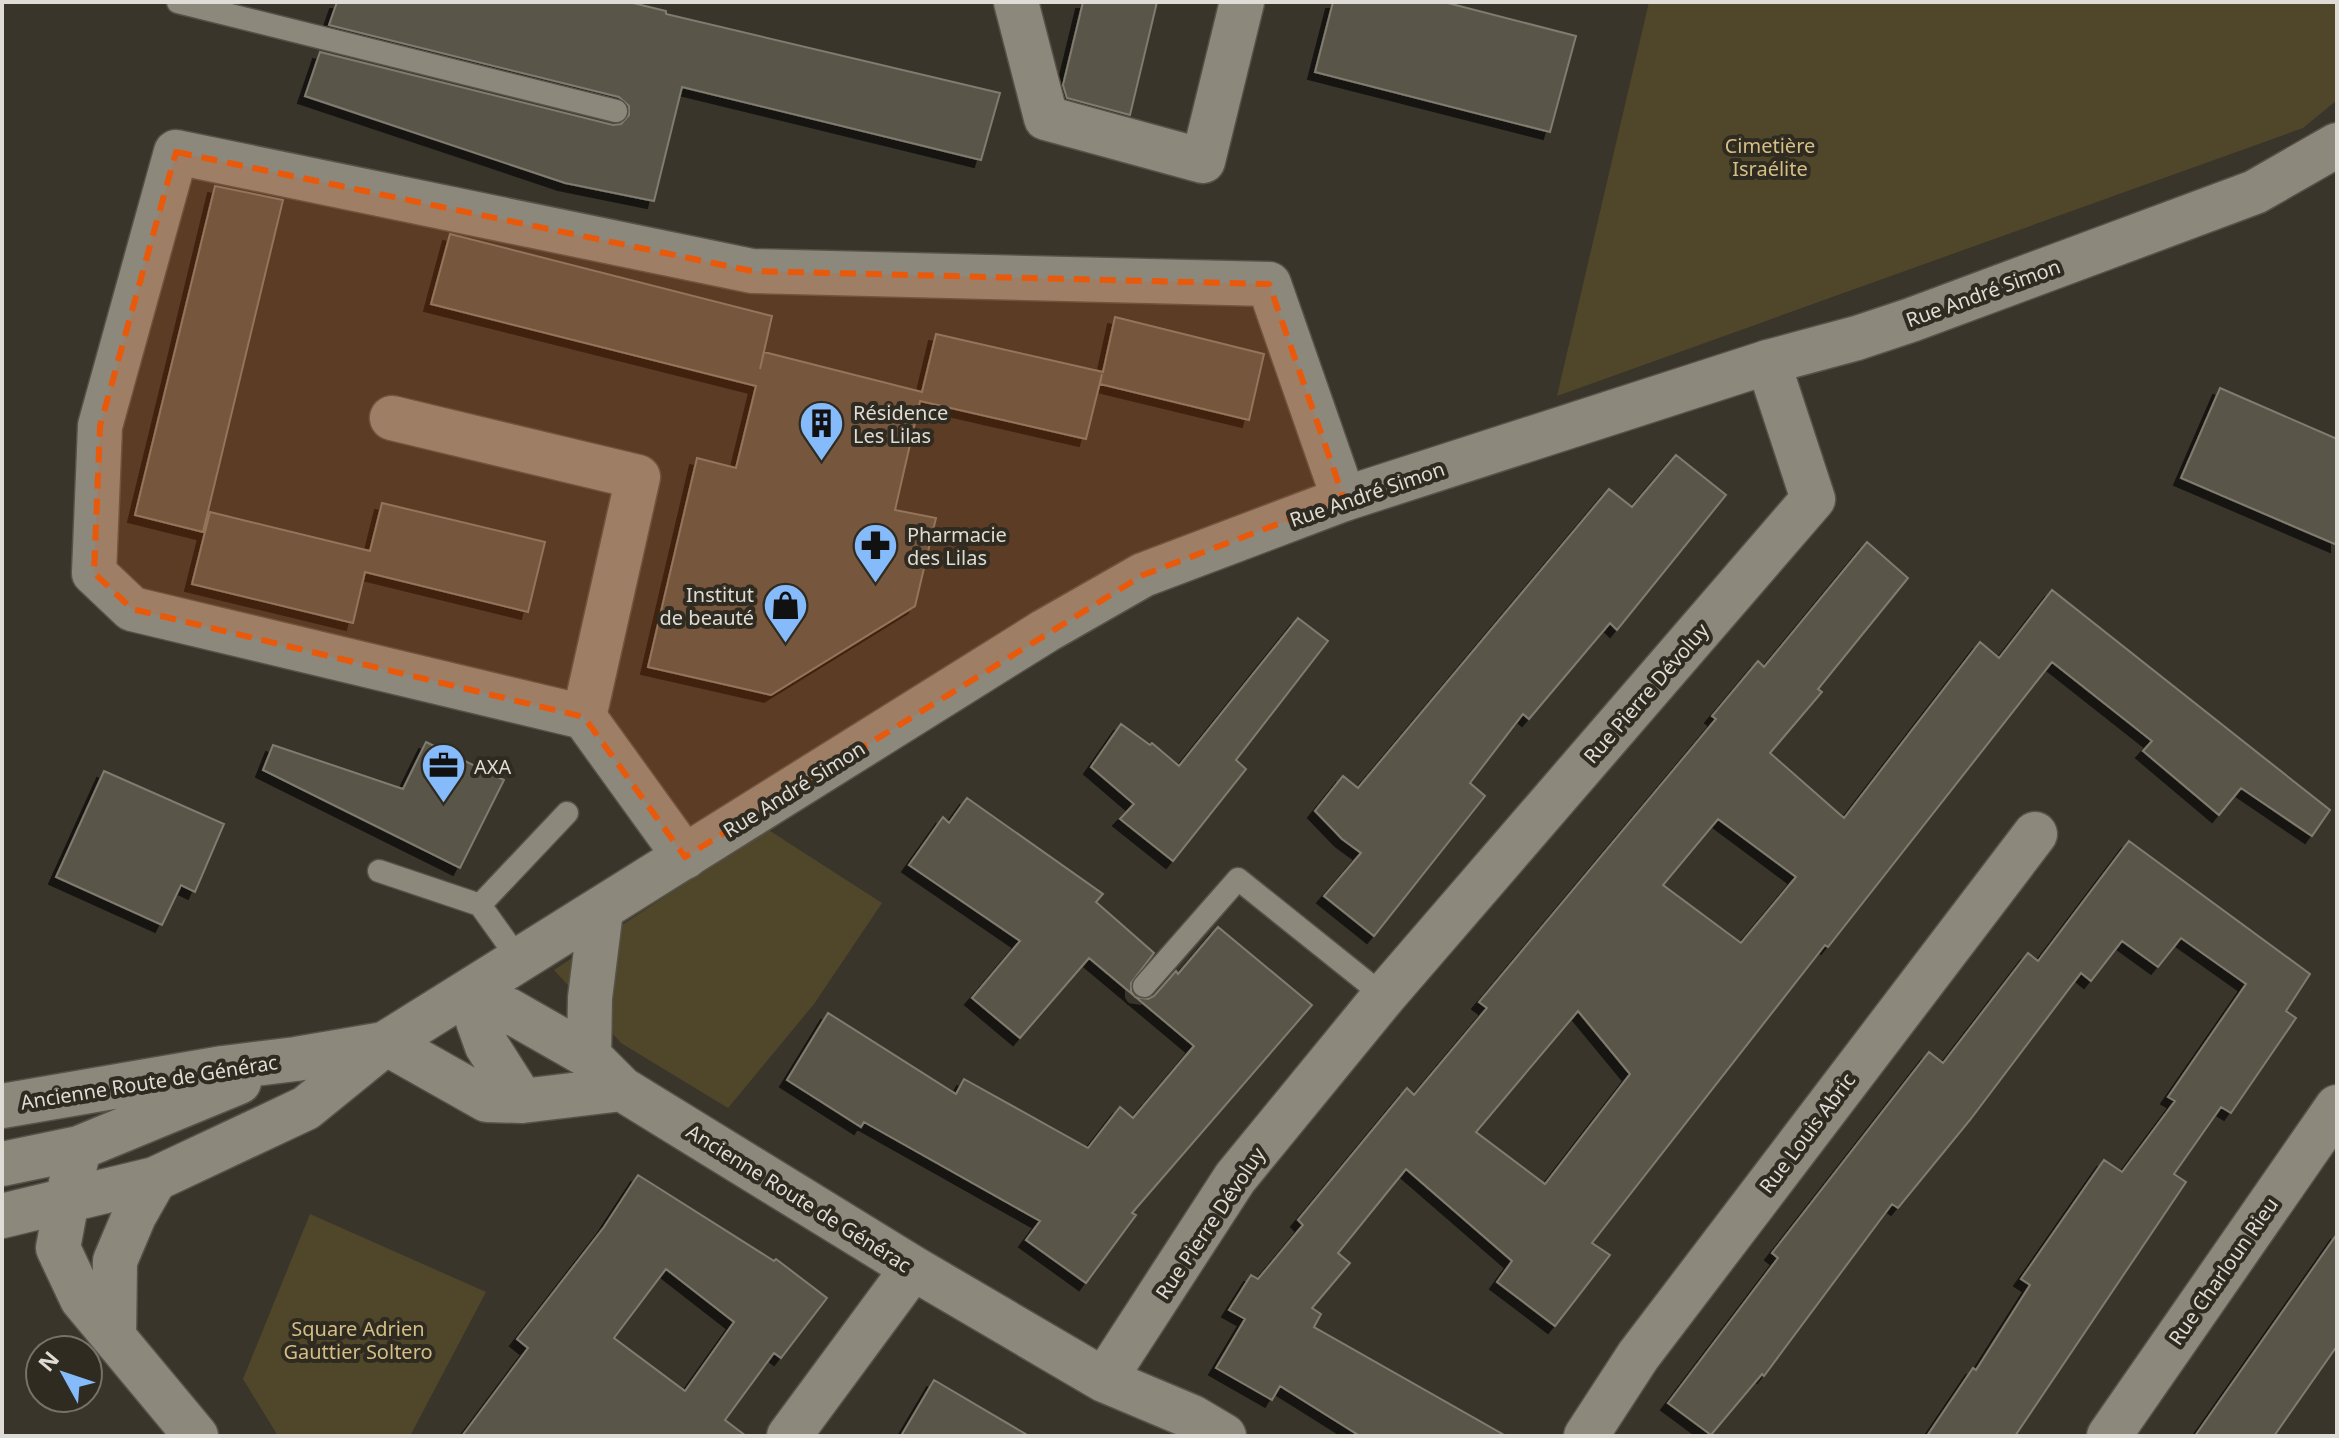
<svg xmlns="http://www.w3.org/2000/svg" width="2339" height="1438" font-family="'Noto Sans',sans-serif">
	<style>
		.green { fill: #50462a }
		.building { fill: #5a554a; stroke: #807b6f; stroke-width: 2; fill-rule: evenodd; filter: url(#shadow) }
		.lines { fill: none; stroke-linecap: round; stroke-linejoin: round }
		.service-casing { stroke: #565249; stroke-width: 25 }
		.minor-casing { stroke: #565249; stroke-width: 47 }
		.tertiary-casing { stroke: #565249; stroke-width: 47 }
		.service { stroke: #8d887c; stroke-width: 22 }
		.minor { stroke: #8d887c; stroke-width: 44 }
		.tertiary { stroke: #8d887c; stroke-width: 44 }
		.marked { fill: #e8590c; fill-opacity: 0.2; stroke: #e8590c; stroke-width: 6; stroke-dasharray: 16 10; stroke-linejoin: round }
		.labels { text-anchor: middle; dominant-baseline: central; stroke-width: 8; stroke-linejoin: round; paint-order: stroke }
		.park-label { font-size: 20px; fill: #d4be85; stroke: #2f2b21 }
		.street-label { font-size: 20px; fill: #dedcd5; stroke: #2f2b21 }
		.poi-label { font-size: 20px; fill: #dedcd5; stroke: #2f2b21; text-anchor: start }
	</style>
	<defs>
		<filter id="shadow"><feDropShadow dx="-7" dy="7" stdDeviation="0" flood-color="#0009"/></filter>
	</defs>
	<rect width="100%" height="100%" fill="#3a352b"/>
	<!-- green -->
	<path class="green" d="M1649,2H2337V100L2303,128L1557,396Z
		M767,829L882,903L814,1004L728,1108L621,1043L554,970Z
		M310,1214L486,1292L410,1436H278L243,1379Z"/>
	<!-- building -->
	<path class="building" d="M337,2H629L666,11V14L1000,93L981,160L682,87L654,201L565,183L305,96L320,52L613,125L621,124L629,115V106L619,97L329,25Z
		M1083,2H1157L1130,115L1067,98L1063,85Z
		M1333,2H1444L1576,36L1550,132L1315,72Z
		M215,186L283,200L203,532L135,515Z
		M450,234L772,316L760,369L764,352L922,392L936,334L1103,372L1115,317L1264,354L1249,420L1100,384L1102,374L1086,439L920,401L895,510L936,518L915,606L771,695L648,667L697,458L736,468L756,386L431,304Z
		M2220,388L2337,439V545L2181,478Z
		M1676,455L1726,495L1617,630L1610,623L1529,719L1523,714L1470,783L1485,796L1374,936L1324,896L1361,853L1342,839L1315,811L1343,776L1358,788L1609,489L1632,507Z
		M382,503L545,542L528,612L365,572L353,623L192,584L210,512L370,551Z
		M1867,542L1908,578L1818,689L1822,692L1770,753L1844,818L1980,642L1999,658L2052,590L2330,810L2312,836L2241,788L2219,815L2143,751L2152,741L2052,662L1828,947L1825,945L1592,1243L1610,1255L1555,1326L1497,1282L1512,1261L1406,1169L1338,1253L1350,1263L1312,1308L1321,1314L1314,1327L1506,1436H1360L1280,1386L1272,1400L1216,1368L1245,1319L1229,1310L1251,1275L1258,1279L1303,1225L1298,1220L1407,1088L1414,1095L1487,1008L1479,1002L1716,719L1712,716L1758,661L1764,667ZM1718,819L1796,877L1741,943L1663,885ZM1578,1011L1630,1074L1545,1184L1476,1132Z
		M1298,618L1328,641L1236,760L1246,769L1173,861L1120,819L1134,804L1091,767L1121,724L1150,745L1152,743L1179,766Z
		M426,742L504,780L460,868L263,770L273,745L403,789Z
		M104,771L224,824L195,892L181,885L162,925L56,877Z
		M967,798L1103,894L1096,902L1154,953L1131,983V991L1135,997L1148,999L1154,996L1176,971L1178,974L1218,927L1312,1005L1132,1213L1136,1215L1086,1283L1026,1240L1040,1221L864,1122L861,1127L787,1080L828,1013L956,1094L964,1079L1088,1148L1120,1107L1133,1118L1194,1046L1089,958L1020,1038L972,998L1020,941L909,865L943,817L949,823Z
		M2129,841L2310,974L2286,1011L2296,1018L2231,1113L2221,1107L2174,1174L2186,1182L2015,1436H1927L1973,1368L1976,1370L2030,1285L2021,1279L2104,1160L2122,1172L2175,1101L2168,1097L2246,984L2181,938L2158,967L2122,941L2091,981L2081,973L1970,1120L1898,1208L1892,1204L1764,1376L1762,1374L1711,1435L1668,1403L1778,1258L1772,1253L1929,1052L1943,1063L2028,953L2038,961Z
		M638,1175L774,1261L776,1259L827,1298L781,1358L774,1353L725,1420L746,1436H462L528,1348L517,1339L604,1227ZM666,1269L734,1322L685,1391L614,1338Z
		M2337,1234V1346L2274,1436H2195Z
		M934,1380L1029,1436H901Z"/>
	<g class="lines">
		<defs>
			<path id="service" d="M178,2L616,111
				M379,871L480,905L520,961
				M480,905L567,813
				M1144,986L1238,879L1384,996"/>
			<path id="minor" d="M1016,2L1046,118L1203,161L1242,2
				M392,418L638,477L584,717
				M685,857L584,717L132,609L94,573L100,426L176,152L752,271L1269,284L1344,499
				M468,993L508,1010L589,1056L622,1089L913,1268L1104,1380L1192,1417L1224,1436
				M468,993L487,1046L522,1101
				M386,1043L487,1100L522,1101L622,1089
				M589,1056L590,998L601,910
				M67,1200L58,1248L82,1299L196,1436
				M114,1337L115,1261L134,1216L155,1179
				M1104,1380L1235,1178L1384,996L1813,499L1768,362
				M789,1436L913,1268
				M1586,1436L1638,1356L2035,834
				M2109,1436L2337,1107"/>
			<path id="tertiary" d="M2,1106L223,1068L296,1059L384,1044
				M2,1164L79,1148
				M67,1200L79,1148L239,1082
				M2,1216L155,1179L306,1108L386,1043L1045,631L1143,575L1344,499L1768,362L1857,338L1911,320L2255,192L2337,145"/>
		</defs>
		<!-- service casing -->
		<use href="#service" class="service-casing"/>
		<!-- minor casing -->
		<use href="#minor" class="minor-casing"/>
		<!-- tertiary casing -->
		<use href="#tertiary" class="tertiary-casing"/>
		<!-- service -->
		<use href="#service" class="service"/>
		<!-- minor -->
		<use href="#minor" class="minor"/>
		<!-- tertiary -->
		<use href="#tertiary" class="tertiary"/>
	</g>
	<!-- marked area -->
	<path class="marked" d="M176,152L752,271L1269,284L1344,499L1143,575L685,857L584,717L132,609L94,573L100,426Z"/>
	<!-- icons -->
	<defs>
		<symbol id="building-pin" viewBox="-11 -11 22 30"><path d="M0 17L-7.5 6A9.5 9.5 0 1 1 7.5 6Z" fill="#85bbfb" stroke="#2f2b21"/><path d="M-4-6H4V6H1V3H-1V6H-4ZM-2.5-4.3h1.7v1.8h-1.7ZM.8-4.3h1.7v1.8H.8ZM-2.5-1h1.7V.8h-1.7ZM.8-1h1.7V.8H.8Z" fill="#111"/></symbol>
		<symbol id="pharmacy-pin" viewBox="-11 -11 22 30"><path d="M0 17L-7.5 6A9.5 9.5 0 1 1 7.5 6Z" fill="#85bbfb" stroke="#2f2b21"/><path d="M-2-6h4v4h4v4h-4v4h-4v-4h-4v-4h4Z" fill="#111"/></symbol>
		<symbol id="shop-pin" viewBox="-11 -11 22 30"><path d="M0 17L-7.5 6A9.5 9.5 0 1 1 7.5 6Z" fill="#85bbfb" stroke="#2f2b21"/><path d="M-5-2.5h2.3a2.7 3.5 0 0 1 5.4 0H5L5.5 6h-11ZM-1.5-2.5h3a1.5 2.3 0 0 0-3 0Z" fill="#111"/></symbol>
		<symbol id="office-pin" viewBox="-11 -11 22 30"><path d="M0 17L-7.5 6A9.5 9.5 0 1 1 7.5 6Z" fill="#85bbfb" stroke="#2f2b21"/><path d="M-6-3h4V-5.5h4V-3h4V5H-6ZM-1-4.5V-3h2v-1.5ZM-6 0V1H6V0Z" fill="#111"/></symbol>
	</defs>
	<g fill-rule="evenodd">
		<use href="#building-pin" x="796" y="398" width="51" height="69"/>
		<use href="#pharmacy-pin" x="850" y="520" width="51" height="69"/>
		<use href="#shop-pin" x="760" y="580" width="51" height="69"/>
		<use href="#office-pin" x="418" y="740" width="51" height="69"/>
	</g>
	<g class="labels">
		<!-- park labels -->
		<g class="park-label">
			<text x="1770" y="145">Cimetière<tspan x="1770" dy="23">Israélite</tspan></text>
			<text x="358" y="1328">Square Adrien<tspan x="358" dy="23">Gauttier Soltero</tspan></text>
		</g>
		<!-- street labels -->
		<g class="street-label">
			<text transform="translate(1983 293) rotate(-20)">Rue André Simon</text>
			<text transform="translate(1367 494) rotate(-19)">Rue André Simon</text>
			<text transform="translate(1646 693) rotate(-49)">Rue Pierre Dévoluy</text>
			<text transform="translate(794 789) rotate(-32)">Rue André Simon</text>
			<text transform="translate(149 1082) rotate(-9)">Ancienne Route de Générac</text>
			<text transform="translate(1807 1133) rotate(-53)">Rue Louis Abric</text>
			<text transform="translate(799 1198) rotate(32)">Ancienne Route de Générac</text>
			<text transform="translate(1210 1223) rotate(-56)">Rue Pierre Dévoluy</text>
			<text transform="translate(2223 1271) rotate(-55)">Rue Charloun Rieu</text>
		</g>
		<!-- poi labels -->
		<g class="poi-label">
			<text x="853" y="412">Résidence<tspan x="853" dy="23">Les Lilas</tspan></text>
			<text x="907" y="534">Pharmacie<tspan x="907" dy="23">des Lilas</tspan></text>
			<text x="754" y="594" text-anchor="end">Institut<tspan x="754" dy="23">de beauté</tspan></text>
			<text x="474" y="766">AXA</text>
		</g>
	</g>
	<!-- border -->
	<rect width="2339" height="1438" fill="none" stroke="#dedcd5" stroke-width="8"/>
	<!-- north arrow -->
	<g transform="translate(64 1374) rotate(310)"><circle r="38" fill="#2f2b21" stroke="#757269" stroke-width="2"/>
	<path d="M0-6L14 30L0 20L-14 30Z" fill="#85bbfb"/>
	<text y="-12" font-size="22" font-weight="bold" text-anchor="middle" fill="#dedcd5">N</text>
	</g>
</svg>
